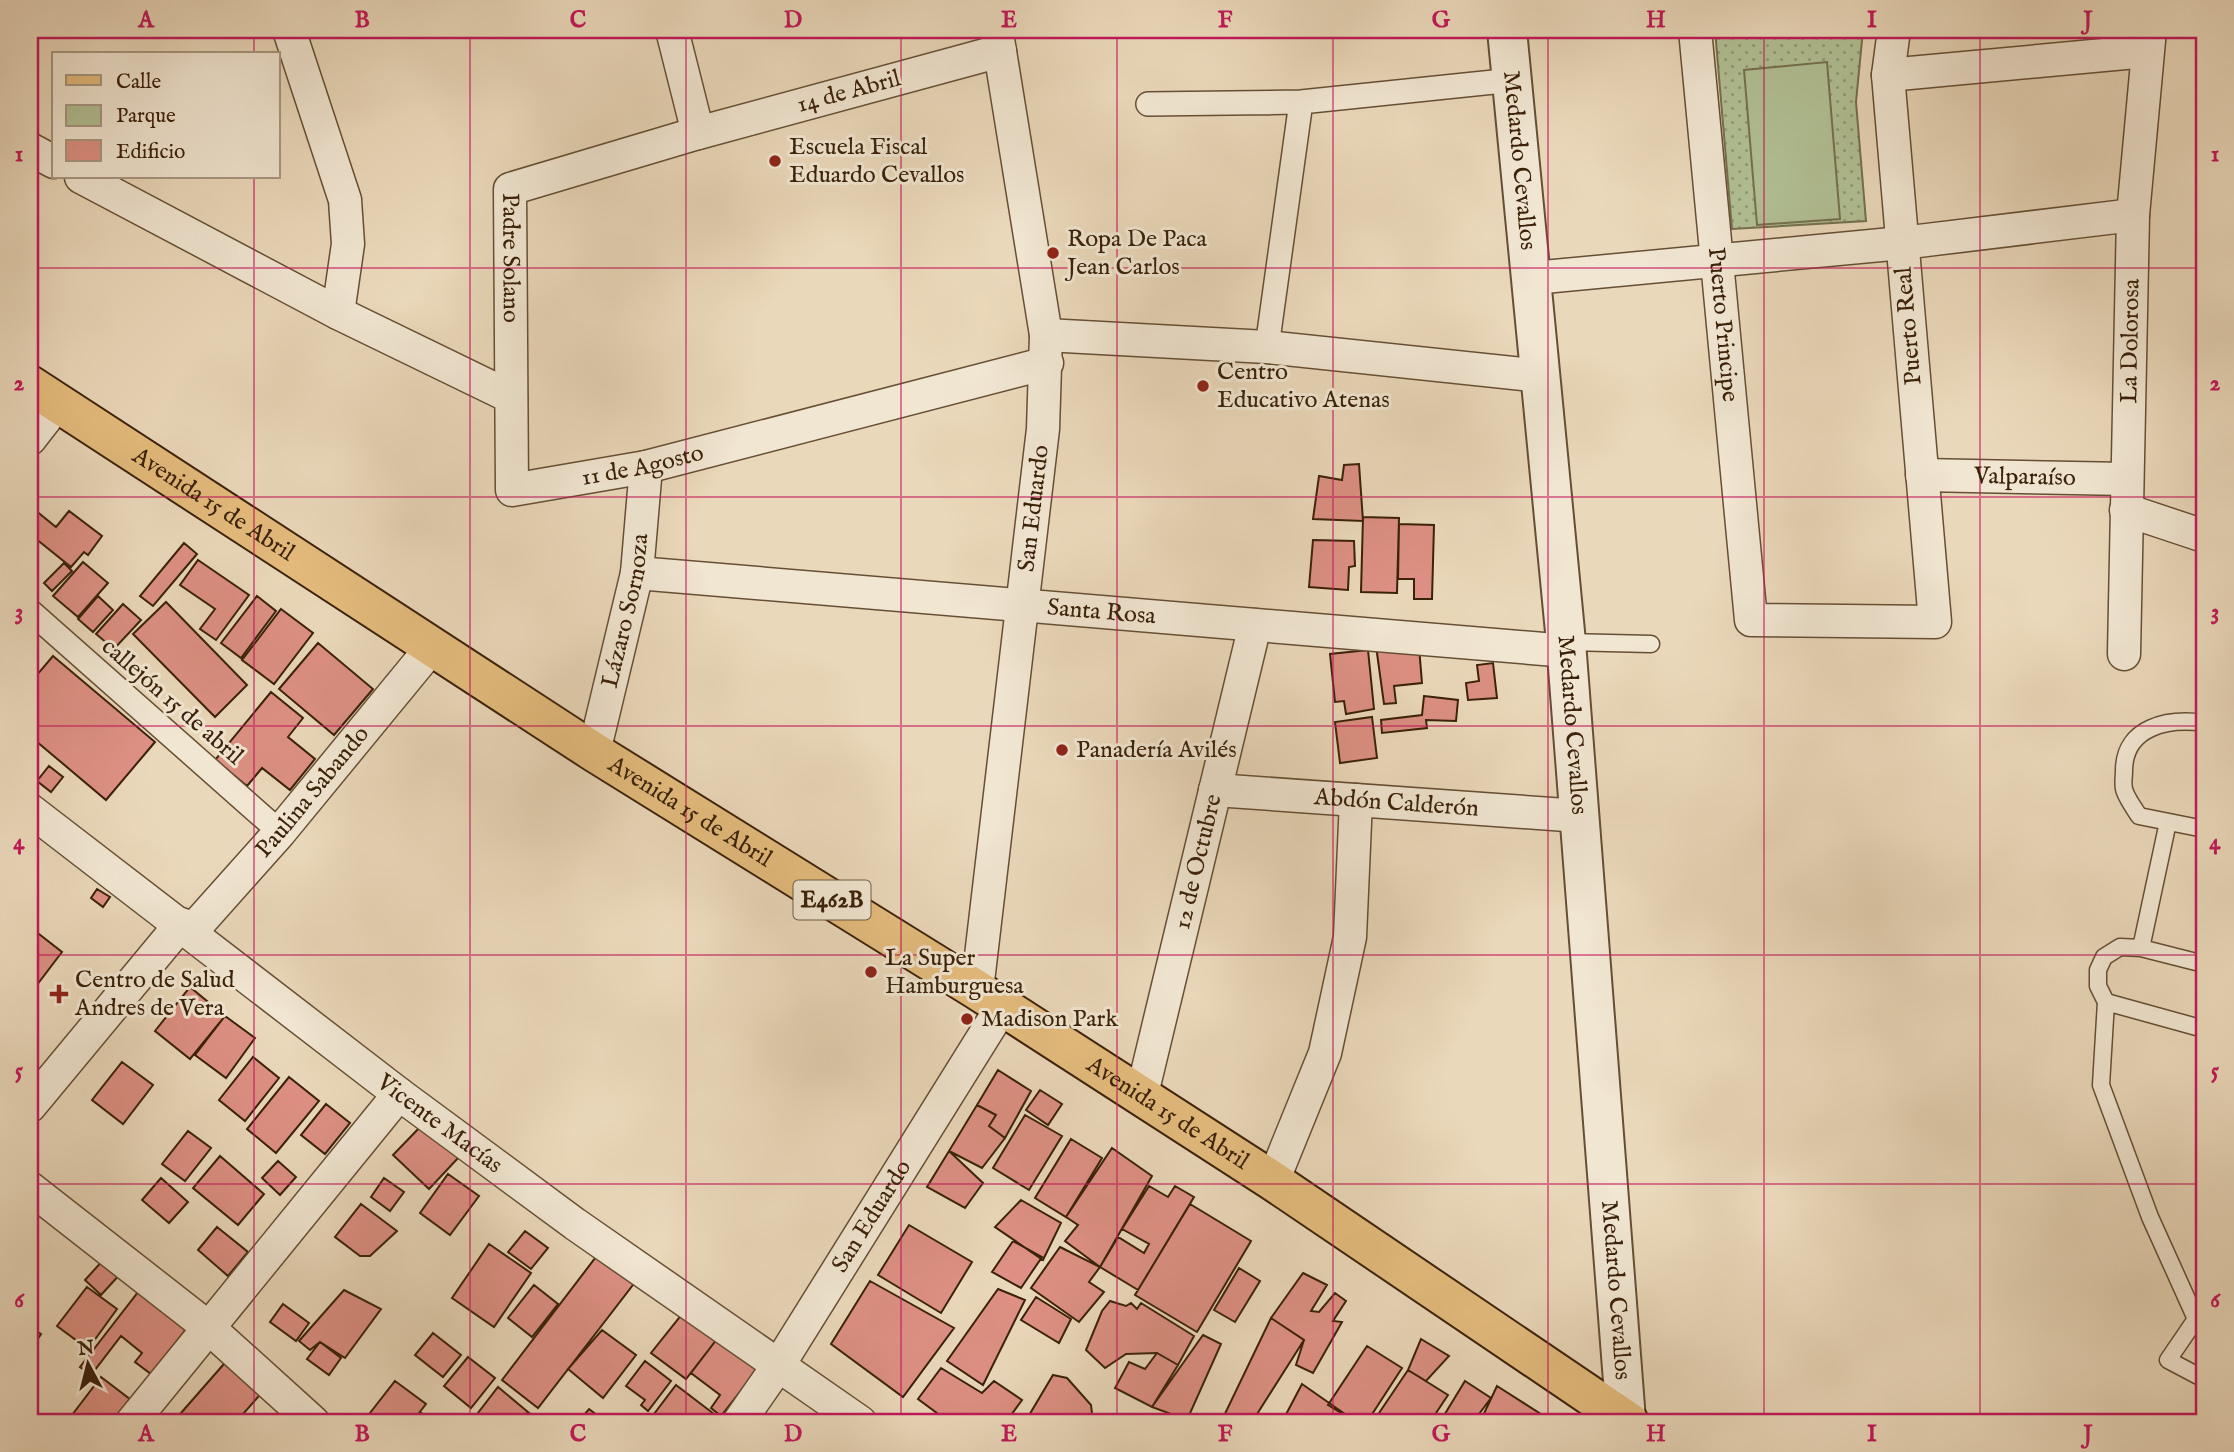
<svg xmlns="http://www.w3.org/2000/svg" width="2234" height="1452" font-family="'IM FELL English',serif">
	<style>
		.green { fill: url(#green-dots); stroke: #76704e; stroke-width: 2 }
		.pitch { fill: #b1c094; stroke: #76704e; stroke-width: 2 }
		.building { fill: #dd9083; stroke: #3a2109; stroke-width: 2 }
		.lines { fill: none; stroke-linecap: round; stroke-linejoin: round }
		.service-casing { stroke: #664f35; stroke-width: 19 }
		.pedestrian-casing { stroke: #664f35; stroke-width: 26 }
		.minor-casing { stroke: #664f35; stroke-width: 35 }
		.tertiary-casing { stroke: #664f35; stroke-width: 42 }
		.primary-casing { stroke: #3a2109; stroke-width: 42 }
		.service { stroke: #f1e6d2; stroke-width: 16 }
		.pedestrian { stroke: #f1e6d2; stroke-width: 23 }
		.minor { stroke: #f1e6d2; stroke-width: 32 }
		.tertiary { stroke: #f1e6d2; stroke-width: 38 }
		.primary { stroke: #e5bc7d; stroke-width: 38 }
		.grid { fill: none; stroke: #c2185b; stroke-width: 2; stroke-opacity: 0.55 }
		.poi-dot { fill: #8f2418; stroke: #f1e6d2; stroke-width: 2.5 }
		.labels { text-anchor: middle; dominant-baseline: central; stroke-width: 6; stroke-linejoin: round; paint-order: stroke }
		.shield { fill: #f1e6d2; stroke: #715c45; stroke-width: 2 }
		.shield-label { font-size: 23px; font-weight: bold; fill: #3a2109 }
		.street-label { font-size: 24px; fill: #3a2109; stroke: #f1e6d2 }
		.poi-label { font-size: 24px; fill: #3a2109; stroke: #f1e6d2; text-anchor: start }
		.neatline { fill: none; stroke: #c2185b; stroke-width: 2.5 }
		.grid-label { font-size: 23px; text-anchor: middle; font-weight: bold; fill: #c2185b }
	</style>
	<defs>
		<pattern id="green-dots" width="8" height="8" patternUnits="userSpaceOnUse" patternTransform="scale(1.75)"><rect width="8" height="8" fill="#b1c094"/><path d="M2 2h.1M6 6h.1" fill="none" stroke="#919c77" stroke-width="1.8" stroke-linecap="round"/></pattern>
	</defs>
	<rect width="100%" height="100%" fill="#ead8ba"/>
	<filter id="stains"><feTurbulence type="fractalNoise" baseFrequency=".00286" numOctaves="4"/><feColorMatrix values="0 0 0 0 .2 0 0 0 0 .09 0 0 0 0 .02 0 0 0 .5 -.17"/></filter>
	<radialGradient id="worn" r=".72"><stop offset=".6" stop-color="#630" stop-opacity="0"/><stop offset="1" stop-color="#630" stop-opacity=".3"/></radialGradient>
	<!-- green -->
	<path class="green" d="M1715,30H1863L1856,102L1866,221L1732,229Z"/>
	<!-- pitch -->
	<path class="pitch" d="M1827,62L1840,219L1757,225L1744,70Z"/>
	<!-- building -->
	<path class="building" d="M1359,464L1363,521L1313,519L1319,476L1342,480L1344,465Z
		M30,506L56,527L69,511L102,536L88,555L84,552L71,567L30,534Z
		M1363,517L1399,518L1397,593L1361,592Z
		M1399,524L1434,525L1432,599H1414V579H1398Z
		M1313,540L1354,541L1355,566L1349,567L1348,590L1309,587Z
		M184,543L197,554L153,606L140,596Z
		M198,560L249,595L216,640L200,629L215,609L180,585Z
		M83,562L108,583L78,617L53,596Z
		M64,563L72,571L52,591L44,583Z
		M98,596L113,610L93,632L78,619Z
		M257,596L276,611L241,658L221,643Z
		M166,602L247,685L215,717L133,634Z
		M123,604L141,620L114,649L96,634Z
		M281,609L313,633L274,684L242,660Z
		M318,643L373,689L334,735L279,689Z
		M1376,646L1419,647L1422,683L1394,686L1396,703L1384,704Z
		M1368,650L1374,709L1346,714L1344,701L1335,702L1330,654Z
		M53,656L155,742L106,800L30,736V683Z
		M1493,663L1497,698L1468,700L1466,683L1479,681L1477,665Z
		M271,692L303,718L288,737L315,759L290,790L262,768L247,786L215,760Z
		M1424,696L1458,700L1456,721L1426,720L1427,728L1382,733L1381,720L1422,715Z
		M1372,717L1377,758L1340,763L1335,722Z
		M49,766L63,777L51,792L37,781Z
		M97,889L110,897L103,907L91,898Z
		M30,927L62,952L30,994Z
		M190,987L225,1016L190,1059L155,1031Z
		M225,1016L255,1038L226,1078L195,1055Z
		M253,1057L279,1078L245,1121L219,1100Z
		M122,1062L153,1085L123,1124L92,1100Z
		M998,1070L1031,1091L1005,1138L989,1126L996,1115L977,1105Z
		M289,1077L319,1101L276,1153L247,1129Z
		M1040,1090L1062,1104L1048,1125L1026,1110Z
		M326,1104L350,1123L325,1154L301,1135Z
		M977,1105L996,1115L989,1126L1005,1138L982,1168L949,1151Z
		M1025,1115L1062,1136L1029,1190L993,1168Z
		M423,1124L459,1157L429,1189L393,1155Z
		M188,1131L211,1148L185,1181L162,1164Z
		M1071,1139L1102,1158L1066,1217L1035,1198Z
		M1112,1148L1152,1176L1100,1267L1065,1241L1078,1225L1066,1217Z
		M949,1151L983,1183L965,1208L927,1187Z
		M220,1156L264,1194L238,1225L193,1188Z
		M278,1161L296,1177L280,1195L262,1178Z
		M448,1174L479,1196L450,1235L420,1213Z
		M161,1178L188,1202L169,1223L142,1200Z
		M384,1178L404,1192L390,1211L371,1197Z
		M1149,1186L1168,1197L1175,1186L1194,1197L1138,1290L1100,1267L1118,1237L1144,1253L1149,1244L1122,1229Z
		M30,1196L42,1209L30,1222Z
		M1021,1200L1061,1223L1043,1260L995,1227Z
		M361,1204L397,1231L370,1256H360L335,1237Z
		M1190,1204L1251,1241L1197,1332L1135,1295Z
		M909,1225L972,1262L941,1313L878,1275Z
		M217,1227L248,1252L228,1276L198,1250Z
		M525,1231L548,1248L531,1269L508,1252Z
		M1013,1241L1042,1257L1021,1288L992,1272Z
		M489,1244L531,1273L494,1327L452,1298Z
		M1060,1247L1100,1267L1089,1282L1104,1292L1079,1322L1031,1288Z
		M599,1253L636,1281L538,1408L502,1380Z
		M106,1257L122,1272L101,1295L85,1280Z
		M1239,1268L1260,1281L1235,1322L1214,1310Z
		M1303,1273L1327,1285L1311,1311L1319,1312L1335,1293L1346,1301L1333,1321L1342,1322L1313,1373L1296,1365L1304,1340L1271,1318Z
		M870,1281L954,1328L903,1397L831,1344Z
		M534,1285L558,1304L532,1337L508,1318Z
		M87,1287L117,1309L88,1349L57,1326Z
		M142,1287L190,1324L151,1374L135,1362L142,1353L121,1336L91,1375L80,1367Z
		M998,1289L1025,1300L983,1385L947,1361Z
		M344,1290L381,1309L345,1358L320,1342L310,1350L299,1341Z
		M1036,1297L1071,1319L1059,1343L1021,1320Z
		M1110,1301L1126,1306L1131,1303L1137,1309L1141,1303L1194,1336L1178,1365L1157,1353L1126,1354L1105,1368L1086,1350L1102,1311Z
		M283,1304L309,1323L296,1341L270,1322Z
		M683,1313L717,1339L686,1379L651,1353Z
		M1271,1318L1304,1340L1252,1422H1221Z
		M30,1327L41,1334L30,1351Z
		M602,1330L636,1355L603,1398L568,1369Z
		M433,1333L461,1355L443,1377L415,1355Z
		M1203,1335L1221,1344L1187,1420L1152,1407Z
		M717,1339L757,1370L721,1416L711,1408L720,1395L691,1373Z
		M1421,1339L1449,1356L1426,1381L1408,1370Z
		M320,1342L341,1358L329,1375L307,1359Z
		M1367,1346L1402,1368L1367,1422H1356L1328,1405Z
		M1157,1353L1178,1365L1152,1407L1115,1388L1129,1362L1145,1369Z
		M230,1357L266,1388L236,1422H192L181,1413Z
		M468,1357L495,1378L471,1408L444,1386Z
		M645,1361L671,1381L648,1411L641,1405L645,1400L626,1386Z
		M941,1368L982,1393L994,1381L1022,1400L1006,1422H949L918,1399Z
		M1408,1370L1448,1395L1430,1422H1373Z
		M1053,1375L1067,1378L1091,1405L1093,1422H1025Z
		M101,1377L135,1403L120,1422H81L72,1415Z
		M395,1381L426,1404L412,1422H382L370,1413Z
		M1465,1381L1491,1398L1473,1422H1440Z
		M1302,1384L1352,1419L1350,1422H1282Z
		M676,1385L718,1417L713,1422H657L651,1418Z
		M1497,1386L1544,1416L1540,1422H1480Z
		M498,1387L528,1412L519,1422H471Z
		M30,1409L39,1416L35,1422H30Z
		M589,1409L606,1422H578Z
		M420,1412L434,1422H412Z
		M528,1412L541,1422H519Z"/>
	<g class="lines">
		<defs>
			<path id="service" d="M1566,642L1651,644
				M2204,723C2169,718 2124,726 2124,771C2124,778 2122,786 2125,792C2128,800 2134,808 2139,816L2204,829
				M2141,948L2168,822
				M2204,964L2141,948L2120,947L2104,957L2098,970V986L2106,1002L2101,1085L2150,1217L2196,1319L2168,1360L2204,1379
				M2106,1002L2204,1029"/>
			<path id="pedestrian" d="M1148,104L1301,102L1513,80
				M1267,347L1301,102
				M30,611L280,832"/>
			<g id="minor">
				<path d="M289,30L345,200L348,244L338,313"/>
				<path d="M672,30L698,133"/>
				<path id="s1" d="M1695,30L1751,620L1935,622L1888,75L1894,30"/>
				<path id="s2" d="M1000,51L698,133L510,189L512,490L646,467L1047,363"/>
				<path d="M1888,75L2147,51"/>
				<path d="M30,149L54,162"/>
				<path d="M81,177L338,313L511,397"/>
				<path d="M1533,278L1902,243L2133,215"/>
				<path d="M1046,335L1267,347L1541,376"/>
				<path d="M30,439L58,403"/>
				<path id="s3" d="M1922,475L2127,479"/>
				<path d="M2126,510L2204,536"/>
				<path id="s4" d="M637,573L1567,651"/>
				<path id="s5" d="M2124,654L2133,215L2150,30"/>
				<path id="s6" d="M594,752L637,573L646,467"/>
				<path id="s7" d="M1215,790L1580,816"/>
				<path id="s8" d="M30,810L399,1094L575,1224L860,1422"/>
				<path id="s9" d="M190,933L280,832L432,647"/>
				<path id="s10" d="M977,990L1043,429L1046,335L997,33"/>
				<path id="s11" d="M1141,1098L1255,625"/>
				<path d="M30,1106L181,924"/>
				<path d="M1273,1181L1325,1053L1350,937L1356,800"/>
				<path d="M30,1188L209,1328L313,1422"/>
				<path d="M132,1422L399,1094"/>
				<path id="s12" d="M739,1422L780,1363L1002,1007"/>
			</g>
			<g id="tertiary">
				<path id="s13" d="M1507,30L1566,642L1626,1420"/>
			</g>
			<g id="primary">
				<path id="s14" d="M30,385L594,752L977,990L1273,1181L1629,1422"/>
			</g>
		</defs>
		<!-- service casing -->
		<use href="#service" class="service-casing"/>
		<!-- pedestrian casing -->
		<use href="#pedestrian" class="pedestrian-casing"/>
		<!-- minor casing -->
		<use href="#minor" class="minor-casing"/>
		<!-- tertiary casing -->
		<use href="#tertiary" class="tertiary-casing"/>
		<!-- primary casing -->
		<use href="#primary" class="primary-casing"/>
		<!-- service -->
		<use href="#service" class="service"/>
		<!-- pedestrian -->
		<use href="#pedestrian" class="pedestrian"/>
		<!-- minor -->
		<use href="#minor" class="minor"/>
		<!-- tertiary -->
		<use href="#tertiary" class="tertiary"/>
		<!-- primary -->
		<use href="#primary" class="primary"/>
	</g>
	<!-- grid -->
	<path class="grid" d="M254,30V54M470,30V1422M686,30V1422M901,30V1422M1117,30V1422M1333,30V1422M1548,30V1422M1764,30V1422M1980,30V1422M254,177V1422M30,268H2204M30,497H2204M30,726H2204M30,955H2204M30,1184H2204"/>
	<!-- markers -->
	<g class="poi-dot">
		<circle cx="775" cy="161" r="7"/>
		<circle cx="1053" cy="253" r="7"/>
		<circle cx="1203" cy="386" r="7"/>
		<circle cx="1062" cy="750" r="7"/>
		<circle cx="871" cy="972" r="7"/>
		<path d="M55.5 983.5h7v7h7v7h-7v7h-7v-7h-7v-7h7z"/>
		<circle cx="967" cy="1019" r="7"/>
	</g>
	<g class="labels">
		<!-- shield labels -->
		<rect class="shield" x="793.5" y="880.5" width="77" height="39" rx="5"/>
		<g class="shield-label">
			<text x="832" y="900">E462B</text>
		</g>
		<!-- street labels -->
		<g class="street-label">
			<text transform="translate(849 92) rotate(-15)">14 de Abril</text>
			<text stroke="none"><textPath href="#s13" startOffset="131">Medardo Cevallos</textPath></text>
			<text stroke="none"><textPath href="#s2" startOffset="578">Padre Solano</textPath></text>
			<text stroke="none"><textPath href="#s1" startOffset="296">Puerto Principe</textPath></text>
			<text transform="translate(1909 326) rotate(-95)">Puerto Real</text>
			<text stroke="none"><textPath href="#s5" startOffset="313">La Dolorosa</textPath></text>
			<text stroke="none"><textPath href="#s2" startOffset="943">11 de Agosto</textPath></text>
			<text stroke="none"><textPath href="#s3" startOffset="103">Valparaíso</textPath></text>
			<text stroke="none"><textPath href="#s14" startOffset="219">Avenida 15 de Abril</textPath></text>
			<text stroke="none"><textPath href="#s10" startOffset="485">San Eduardo</textPath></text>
			<text stroke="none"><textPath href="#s6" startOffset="145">Lázaro Sornoza</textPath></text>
			<text stroke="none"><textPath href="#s4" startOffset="466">Santa Rosa</textPath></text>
			<text transform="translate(172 702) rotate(41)">callejón 15 de abril</text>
			<text stroke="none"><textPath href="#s13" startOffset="698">Medardo Cevallos</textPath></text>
			<text stroke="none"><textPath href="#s9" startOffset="187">Paulina Sabando</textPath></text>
			<text stroke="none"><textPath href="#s7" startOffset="182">Abdón Calderón</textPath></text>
			<text stroke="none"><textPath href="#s14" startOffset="786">Avenida 15 de Abril</textPath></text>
			<text stroke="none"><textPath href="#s11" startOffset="243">12 de Octubre</textPath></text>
			<text stroke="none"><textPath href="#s14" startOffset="1351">Avenida 15 de Abril</textPath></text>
			<text stroke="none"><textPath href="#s8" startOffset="516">Vicente Macías</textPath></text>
			<text stroke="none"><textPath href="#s12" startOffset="245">San Eduardo</textPath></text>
			<text stroke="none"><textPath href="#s13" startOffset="1265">Medardo Cevallos</textPath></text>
		</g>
		<!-- poi labels -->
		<g class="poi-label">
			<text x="789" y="147">Escuela Fiscal<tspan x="789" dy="28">Eduardo Cevallos</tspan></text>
			<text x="1067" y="239">Ropa De Paca<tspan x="1067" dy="28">Jean Carlos</tspan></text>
			<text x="1217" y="372">Centro<tspan x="1217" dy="28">Educativo Atenas</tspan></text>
			<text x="1076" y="750">Panadería Avilés</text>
			<text x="885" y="958">La Super<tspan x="885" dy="28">Hamburguesa</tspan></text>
			<text x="75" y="980">Centro de Salud<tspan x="75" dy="28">Andres de Vera</tspan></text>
			<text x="981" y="1019">Madison Park</text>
		</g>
	</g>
	<!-- margin -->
	<rect width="2234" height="1452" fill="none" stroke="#ead8ba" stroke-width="77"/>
	<!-- legend -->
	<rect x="52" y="52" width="228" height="126" fill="#f1e6d2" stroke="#a89782" stroke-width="2"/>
	<rect x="66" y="75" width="35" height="10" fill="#e5bc7d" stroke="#a89782" stroke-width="2"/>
	<text x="116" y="88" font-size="21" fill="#3a2109">Calle</text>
	<rect x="66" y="105" width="35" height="21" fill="#b1c094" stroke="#a89782" stroke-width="2"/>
	<text x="116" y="122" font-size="21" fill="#3a2109">Parque</text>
	<rect x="66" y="140" width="35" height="21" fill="#dd9083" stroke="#a89782" stroke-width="2"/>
	<text x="116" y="158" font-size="21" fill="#3a2109">Edificio</text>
	<!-- north arrow -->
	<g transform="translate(88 1364) rotate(353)" stroke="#f1e6d2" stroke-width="5" paint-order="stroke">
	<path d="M0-5L12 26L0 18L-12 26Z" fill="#3a2109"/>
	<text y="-10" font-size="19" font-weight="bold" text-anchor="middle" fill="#3a2109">N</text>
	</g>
	<rect x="38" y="38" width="2158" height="1376" class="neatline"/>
	<g class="grid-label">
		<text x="146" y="27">A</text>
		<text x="362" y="27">B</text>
		<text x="578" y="27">C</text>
		<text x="793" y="27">D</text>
		<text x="1009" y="27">E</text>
		<text x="1225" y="27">F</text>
		<text x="1441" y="27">G</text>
		<text x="1656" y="27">H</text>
		<text x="1872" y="27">I</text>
		<text x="2088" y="27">J</text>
		<text x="19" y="161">1</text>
		<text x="2215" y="161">1</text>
		<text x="19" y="390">2</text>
		<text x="2215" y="390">2</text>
		<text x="19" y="619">3</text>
		<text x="2215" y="619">3</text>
		<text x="19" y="849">4</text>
		<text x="2215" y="849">4</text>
		<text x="19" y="1078">5</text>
		<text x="2215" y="1078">5</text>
		<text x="19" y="1307">6</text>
		<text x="2215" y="1307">6</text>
		<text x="146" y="1441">A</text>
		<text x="362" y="1441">B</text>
		<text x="578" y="1441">C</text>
		<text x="793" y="1441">D</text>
		<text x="1009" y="1441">E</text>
		<text x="1225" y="1441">F</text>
		<text x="1441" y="1441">G</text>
		<text x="1656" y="1441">H</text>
		<text x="1872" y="1441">I</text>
		<text x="2088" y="1441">J</text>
	</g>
	<rect width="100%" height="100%" filter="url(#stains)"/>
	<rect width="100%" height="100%" fill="url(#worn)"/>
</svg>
